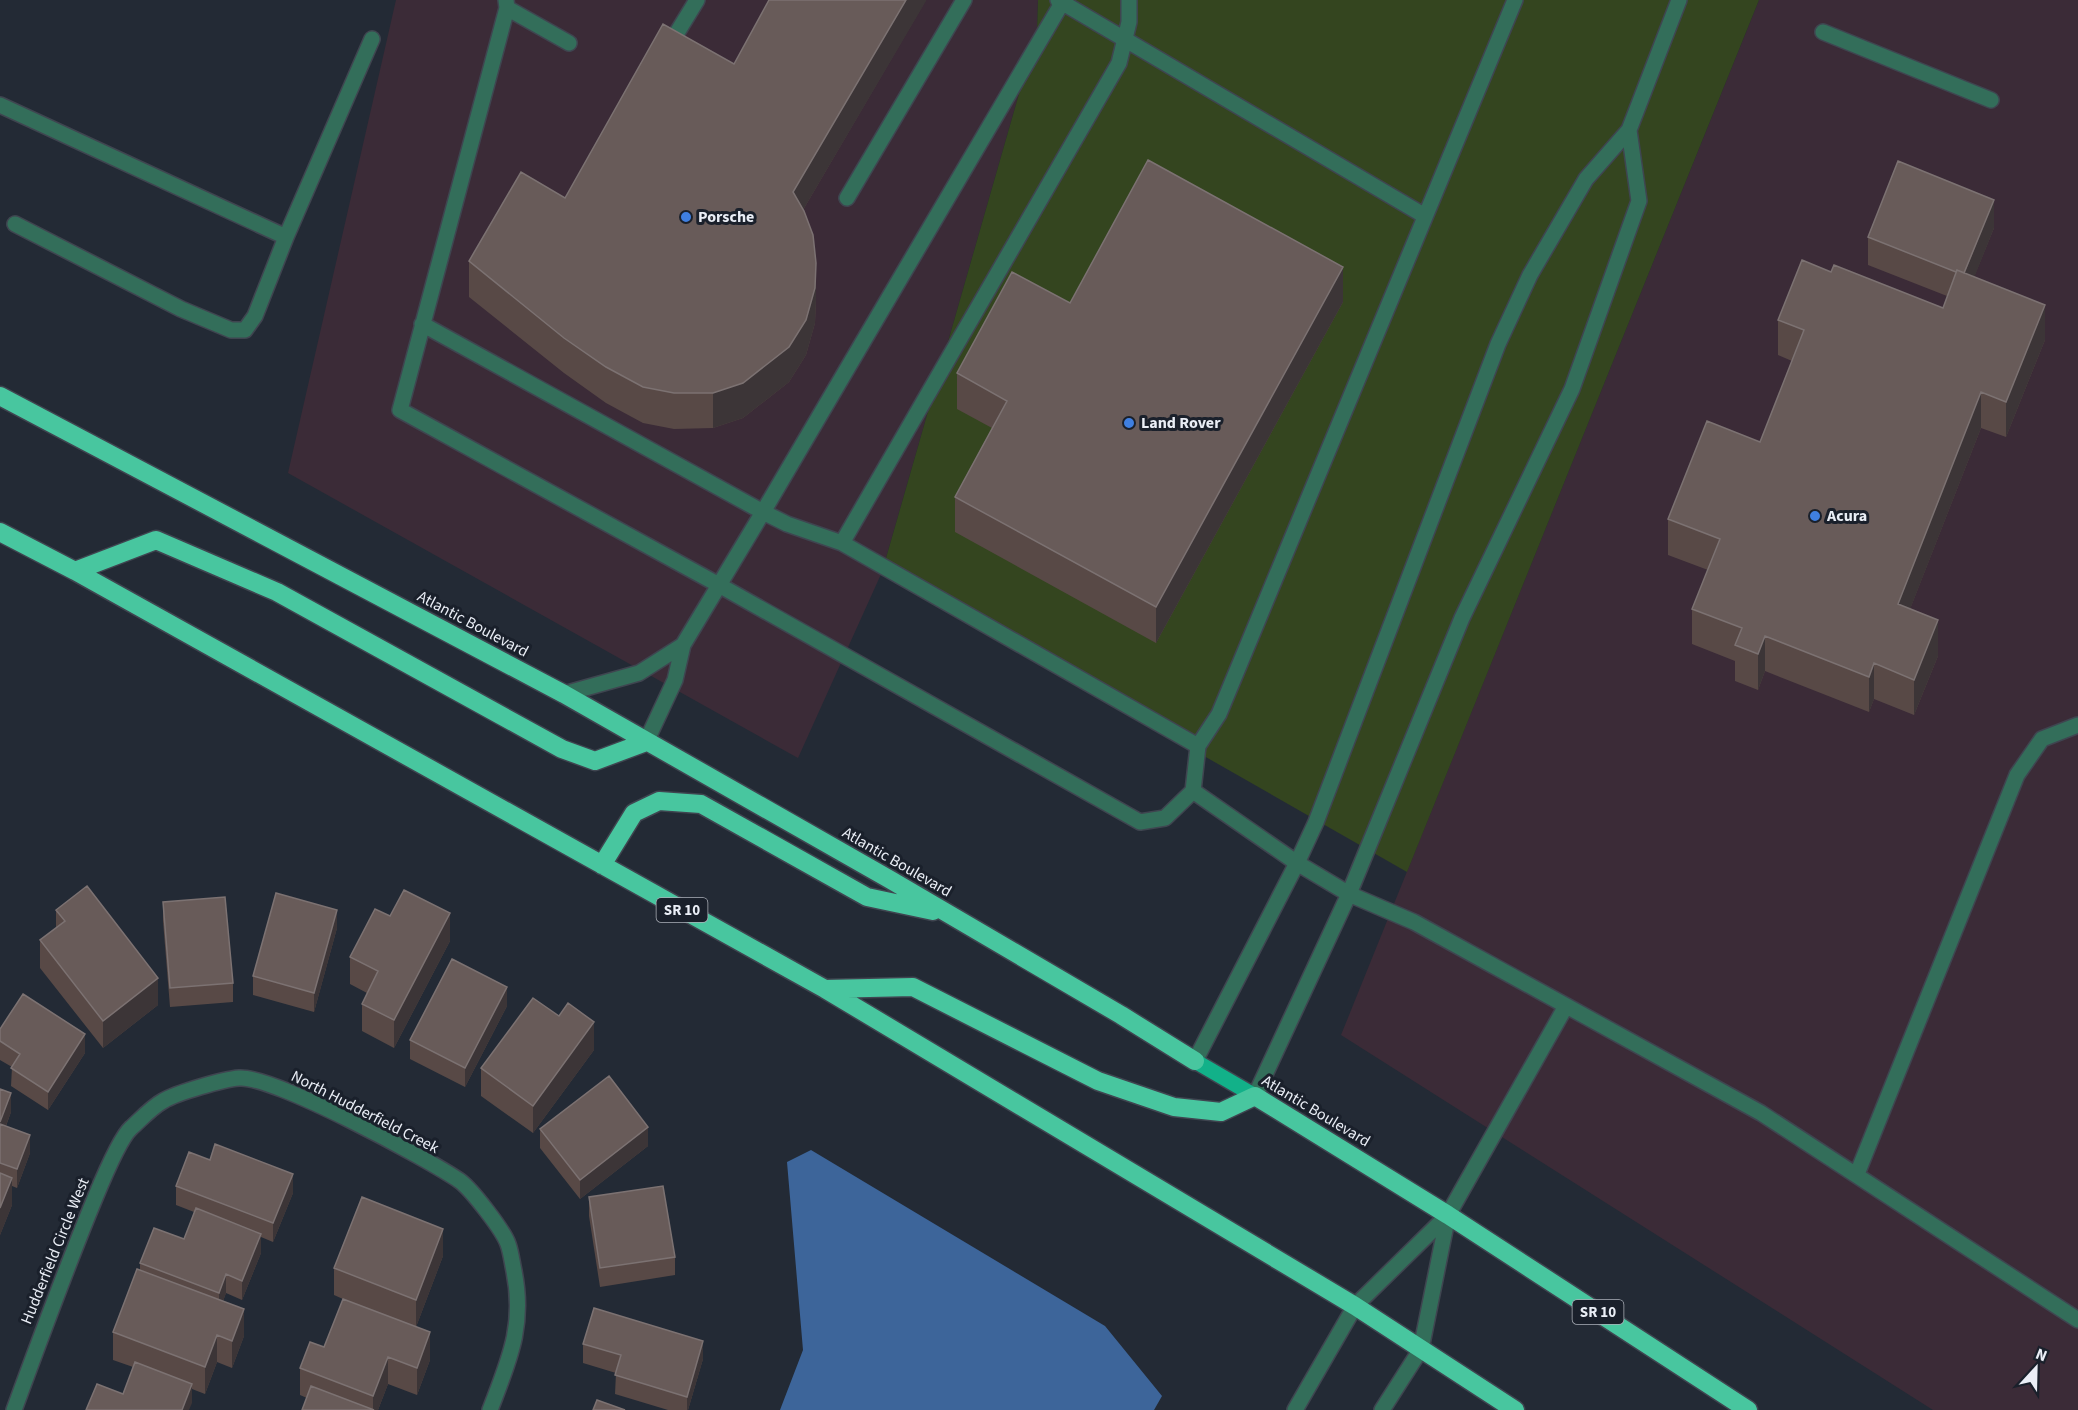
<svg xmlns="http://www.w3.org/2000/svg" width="2078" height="1410" font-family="'Source Sans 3',sans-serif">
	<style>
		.commercial { fill: #3b2b37 }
		.green { fill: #34451f }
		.water { fill: #3d659a }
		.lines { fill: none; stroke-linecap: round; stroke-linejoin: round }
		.lane-casing { stroke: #3f4550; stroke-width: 18 }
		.street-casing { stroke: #3f4550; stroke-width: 18 }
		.primary-casing { stroke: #3f4550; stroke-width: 18 }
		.highway-casing { stroke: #3f4550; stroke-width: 21 }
		.lane { stroke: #336e5a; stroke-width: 15 }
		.street { stroke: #336e5a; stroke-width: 15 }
		.primary { stroke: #12b189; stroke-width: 15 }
		.highway { stroke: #48c69f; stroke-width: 18 }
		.wall { fill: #584946 }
		.shaded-wall { fill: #3c3537 }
		.building { fill: #685b59; stroke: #7c7272; stroke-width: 1.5 }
		.shop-dot { fill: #3f7fe0; stroke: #1a202b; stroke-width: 2 }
		.labels { text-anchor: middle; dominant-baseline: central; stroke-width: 6; stroke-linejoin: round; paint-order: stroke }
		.shield { fill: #1a202b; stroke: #acb0b9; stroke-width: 1.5 }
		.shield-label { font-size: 15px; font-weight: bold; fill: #eaeef6 }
		.poi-label { font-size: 16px; font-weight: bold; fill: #eaeef6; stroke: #1a202b; text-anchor: start }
		.street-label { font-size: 16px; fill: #eaeef6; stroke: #1a202b }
	</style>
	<rect width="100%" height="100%" fill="#232a35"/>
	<!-- commercial -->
	<path class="commercial" d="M396,0H1038L1037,31L882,572L798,758L288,473Z
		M1759,0H2078V1410H1933L1341,1035Z"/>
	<!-- green -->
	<path class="green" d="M1038,0H1759L1407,872L882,572L1037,31Z"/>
	<!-- water -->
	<path class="water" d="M811,1150L1105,1326L1162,1396L1154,1410H780L803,1350L787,1162Z"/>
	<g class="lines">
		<defs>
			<path id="lane" d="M506,0L507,8L569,43
				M1058,0L1425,216
				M507,8L400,410L719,585L1140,822L1165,818L1193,791
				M1823,32L1991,100
				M675,36L697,0
				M0,105L286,237
				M847,198L964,0
				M15,224L181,309L231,330H245L255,316L286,237L372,39
				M422,324L763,512L1062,3
				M842,543L1198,746L1193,791L1297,863L1349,894L1414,922L1761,1113L2078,1320
				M564,694L639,673L683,645
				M646,742L675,680L683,645L763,512L787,524L842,543L1119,63L1129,22V0
				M1198,746L1219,714L1515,0
				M1195,1061L1297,863L1316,822L1498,344L1530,275L1586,179L1629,130L1679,0
				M1255,1096L1349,894L1462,618L1572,389L1639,201L1629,130
				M1857,1174L2017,775L2042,739L2078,725
				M1448,1215L1566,1006"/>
			<path id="street" d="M14,1410C40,1339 66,1268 95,1198C102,1181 120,1138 131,1128C141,1119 152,1107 163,1101C176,1093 224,1079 239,1078C273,1075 428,1159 460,1181C472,1190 503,1230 508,1244C511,1252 512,1262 514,1271C525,1326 509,1360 490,1410
				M1295,1410L1355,1306L1448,1215
				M1382,1410L1421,1349L1448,1215"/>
			<path id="primary" d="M1195,1061L1255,1096"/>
			<path id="highway" d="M0,396L564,694L889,879L1121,1015L1195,1061
				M0,532L75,571L825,989L1355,1306L1515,1410
				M75,571L156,540L277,592L562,749L595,761L646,742
				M602,865L634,813L659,801L701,804L867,897L933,911
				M825,989L913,987L1098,1081L1174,1107L1221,1112L1255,1096L1448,1215L1748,1410"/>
		</defs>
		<!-- lane casing -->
		<use href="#lane" class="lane-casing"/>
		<!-- street casing -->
		<use href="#street" class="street-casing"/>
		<!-- primary casing -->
		<use href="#primary" class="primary-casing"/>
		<!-- highway casing -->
		<use href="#highway" class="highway-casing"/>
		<!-- lane -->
		<use href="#lane" class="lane"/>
		<!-- street -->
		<use href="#street" class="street"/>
		<!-- primary -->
		<use href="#primary" class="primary"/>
		<!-- highway -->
		<use href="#highway" class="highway"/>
	</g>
	<!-- wall -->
	<path class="wall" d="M926,0L803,210L816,299L815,323L806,355L789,382L743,418L713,428L674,429L643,423L606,403L564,373L469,297V261L565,198L734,64Z
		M1994,228L1974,277L2045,340L2006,437L1981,428L1910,609L1938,656L1914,715L1874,699L1869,712L1765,671L1758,690L1735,681V661L1692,644V609L1708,570L1668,555V519L1760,442L1792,361L1778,355V320L1831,272L1943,308L1947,296L1868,265V237Z
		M1343,302L1156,643L955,532V497L992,428L957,409V373L1070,303Z
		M163,902L233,983V1002L170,1007L163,921Z
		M56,910L158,1005L103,1048L40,968V940L56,928Z
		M390,916L450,941L394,1048L362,1031V1004L367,993L350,984V957Z
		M337,928L314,1012L253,995V976Z
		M507,1006L465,1087L410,1059V1040Z
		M0,1029L85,1053L48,1110L11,1086L12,1067L0,1060Z
		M594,1050L533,1133L481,1096V1068Z
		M0,1089L11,1112L6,1126L30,1153L17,1188L12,1186V1205L0,1235Z
		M540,1129L648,1146L580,1199L540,1148Z
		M176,1186L293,1193L273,1242L261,1237V1253L242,1300L226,1293L223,1301L244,1336L232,1368L217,1362L205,1394L192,1389V1403L123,1394L133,1367L113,1360V1332L140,1270V1263L184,1239L194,1212L176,1205Z
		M589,1197L675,1257V1275L600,1287L589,1216Z
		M443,1256L416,1327L430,1360L417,1395L388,1384L378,1410H302L307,1398L300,1395V1368L324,1347L343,1299L334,1295V1268Z
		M583,1344L703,1359L688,1410H668L615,1394L616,1373L583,1363Z"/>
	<!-- shaded-wall -->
	<path class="shaded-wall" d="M906,0H926V1L793,227V192Z
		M1994,200V228L1964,303V275Z
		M816,263V299L815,323L806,355L789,382L743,418L713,428V393Z
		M1343,267V302L1156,643V607Z
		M2045,305V340L2006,437V402Z
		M1981,392V428L1898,640V604Z
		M1938,620V656L1914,715V680Z
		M1765,636V671L1758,690V654Z
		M1874,663V699L1869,712V677Z
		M337,910V928L314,1012V993Z
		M450,913V941L394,1048V1020Z
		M158,978V1005L103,1048V1021Z
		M507,987V1006L465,1087V1068Z
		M594,1022V1050L533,1133V1106Z
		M85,1034V1053L48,1110V1092Z
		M11,1093V1112L0,1141V1122Z
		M648,1127V1146L580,1199V1180Z
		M30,1135V1153L17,1188V1169Z
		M293,1174V1193L273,1242V1223Z
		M12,1178V1205L0,1235V1208Z
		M443,1229V1256L416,1327V1300Z
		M261,1234V1253L242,1300V1281Z
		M226,1274V1293L219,1312V1293Z
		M244,1309V1336L232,1368V1341Z
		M430,1332V1360L417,1395V1368Z
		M217,1335V1362L205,1394V1367Z
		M703,1341V1359L688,1410H687V1397Z
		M388,1357V1384L378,1410H373V1396Z
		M192,1384V1403L189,1410H182Z"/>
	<!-- building -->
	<path class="building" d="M769,0H906L793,192L804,211L813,235L816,263L815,288L806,320L789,347L743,383L713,393H674L643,387L606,367L564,338L469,261L521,172L565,198L663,24L734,64Z
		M1148,160L1343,267L1156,607L955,497L1007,401L957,373L1012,272L1070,303Z
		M1898,161L1994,200L1964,273L1957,270L1956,272L1868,237Z
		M1802,260L1831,272L1834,265L1943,308L1957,270L2045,305L2006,402L1981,392L1898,604L1938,620L1914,680L1874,663L1869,677L1765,636L1758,654L1735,645L1742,628L1692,609L1720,539L1668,519L1707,421L1760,442L1804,330L1778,320Z
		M87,886L158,978L103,1021L40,940L65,921L56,910Z
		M404,890L450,913L394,1020L362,1004L378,971L350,957L375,909L390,916Z
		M276,893L337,910L314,993L253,976Z
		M225,897L233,983L170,988L163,902Z
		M452,959L507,987L465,1068L410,1040Z
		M23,994L85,1034L48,1092L11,1068L20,1054L0,1041V1029Z
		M533,998L559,1016L568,1003L594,1022L533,1106L481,1068Z
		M609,1076L648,1127L580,1180L540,1129Z
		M0,1089L11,1093L0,1122Z
		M0,1124L30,1135L17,1169L0,1163Z
		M215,1144L293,1174L273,1223L176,1186L189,1152L210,1160Z
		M0,1173L12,1178L0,1208Z
		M663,1186L675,1257L600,1268L589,1197Z
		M362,1197L443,1229L416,1300L334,1268Z
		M196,1208L261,1234L242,1281L226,1274L219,1293L140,1263L154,1228L184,1239Z
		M137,1269L244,1309L232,1341L217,1335L205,1367L113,1332Z
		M343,1299L430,1332L417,1368L388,1357L373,1396L300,1368L310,1342L324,1347Z
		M594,1308L703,1341L687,1397L615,1375L621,1355L583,1344Z
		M135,1362L192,1384L182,1410H86L97,1384L123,1394Z
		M311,1386L374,1410H302Z
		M597,1400L625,1410H593Z"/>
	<!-- markers -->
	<g class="shop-dot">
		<circle cx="686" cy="217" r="6"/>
		<circle cx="1129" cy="423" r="6"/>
		<circle cx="1815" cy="516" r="6"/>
	</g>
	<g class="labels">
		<!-- shield labels -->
		<g class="shield">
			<rect x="656.5" y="898" width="51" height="24" rx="4.5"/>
			<rect x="1572.5" y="1300" width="51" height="24" rx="4.5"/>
		</g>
		<g class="shield-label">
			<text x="682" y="910">SR 10</text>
			<text x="1598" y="1312">SR 10</text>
		</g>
		<!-- poi labels -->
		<g class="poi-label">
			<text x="698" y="217">Porsche</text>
			<text x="1141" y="423">Land Rover</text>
			<text x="1827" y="516">Acura</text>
		</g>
		<!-- street labels -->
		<g class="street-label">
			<text transform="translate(473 624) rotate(28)">Atlantic Boulevard</text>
			<text transform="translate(897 862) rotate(30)">Atlantic Boulevard</text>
			<text transform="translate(1316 1111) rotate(31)">Atlantic Boulevard</text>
			<text transform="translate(365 1112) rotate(27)">North Hudderfield Creek</text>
			<text transform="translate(55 1251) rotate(-68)">Hudderfield Circle West</text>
		</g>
	</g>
	<!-- north arrow -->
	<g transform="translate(2036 1368) rotate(22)" stroke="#1a202b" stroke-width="4.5" paint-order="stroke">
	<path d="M0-4.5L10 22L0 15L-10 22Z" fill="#eaeef6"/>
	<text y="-9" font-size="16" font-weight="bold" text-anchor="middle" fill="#eaeef6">N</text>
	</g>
</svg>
